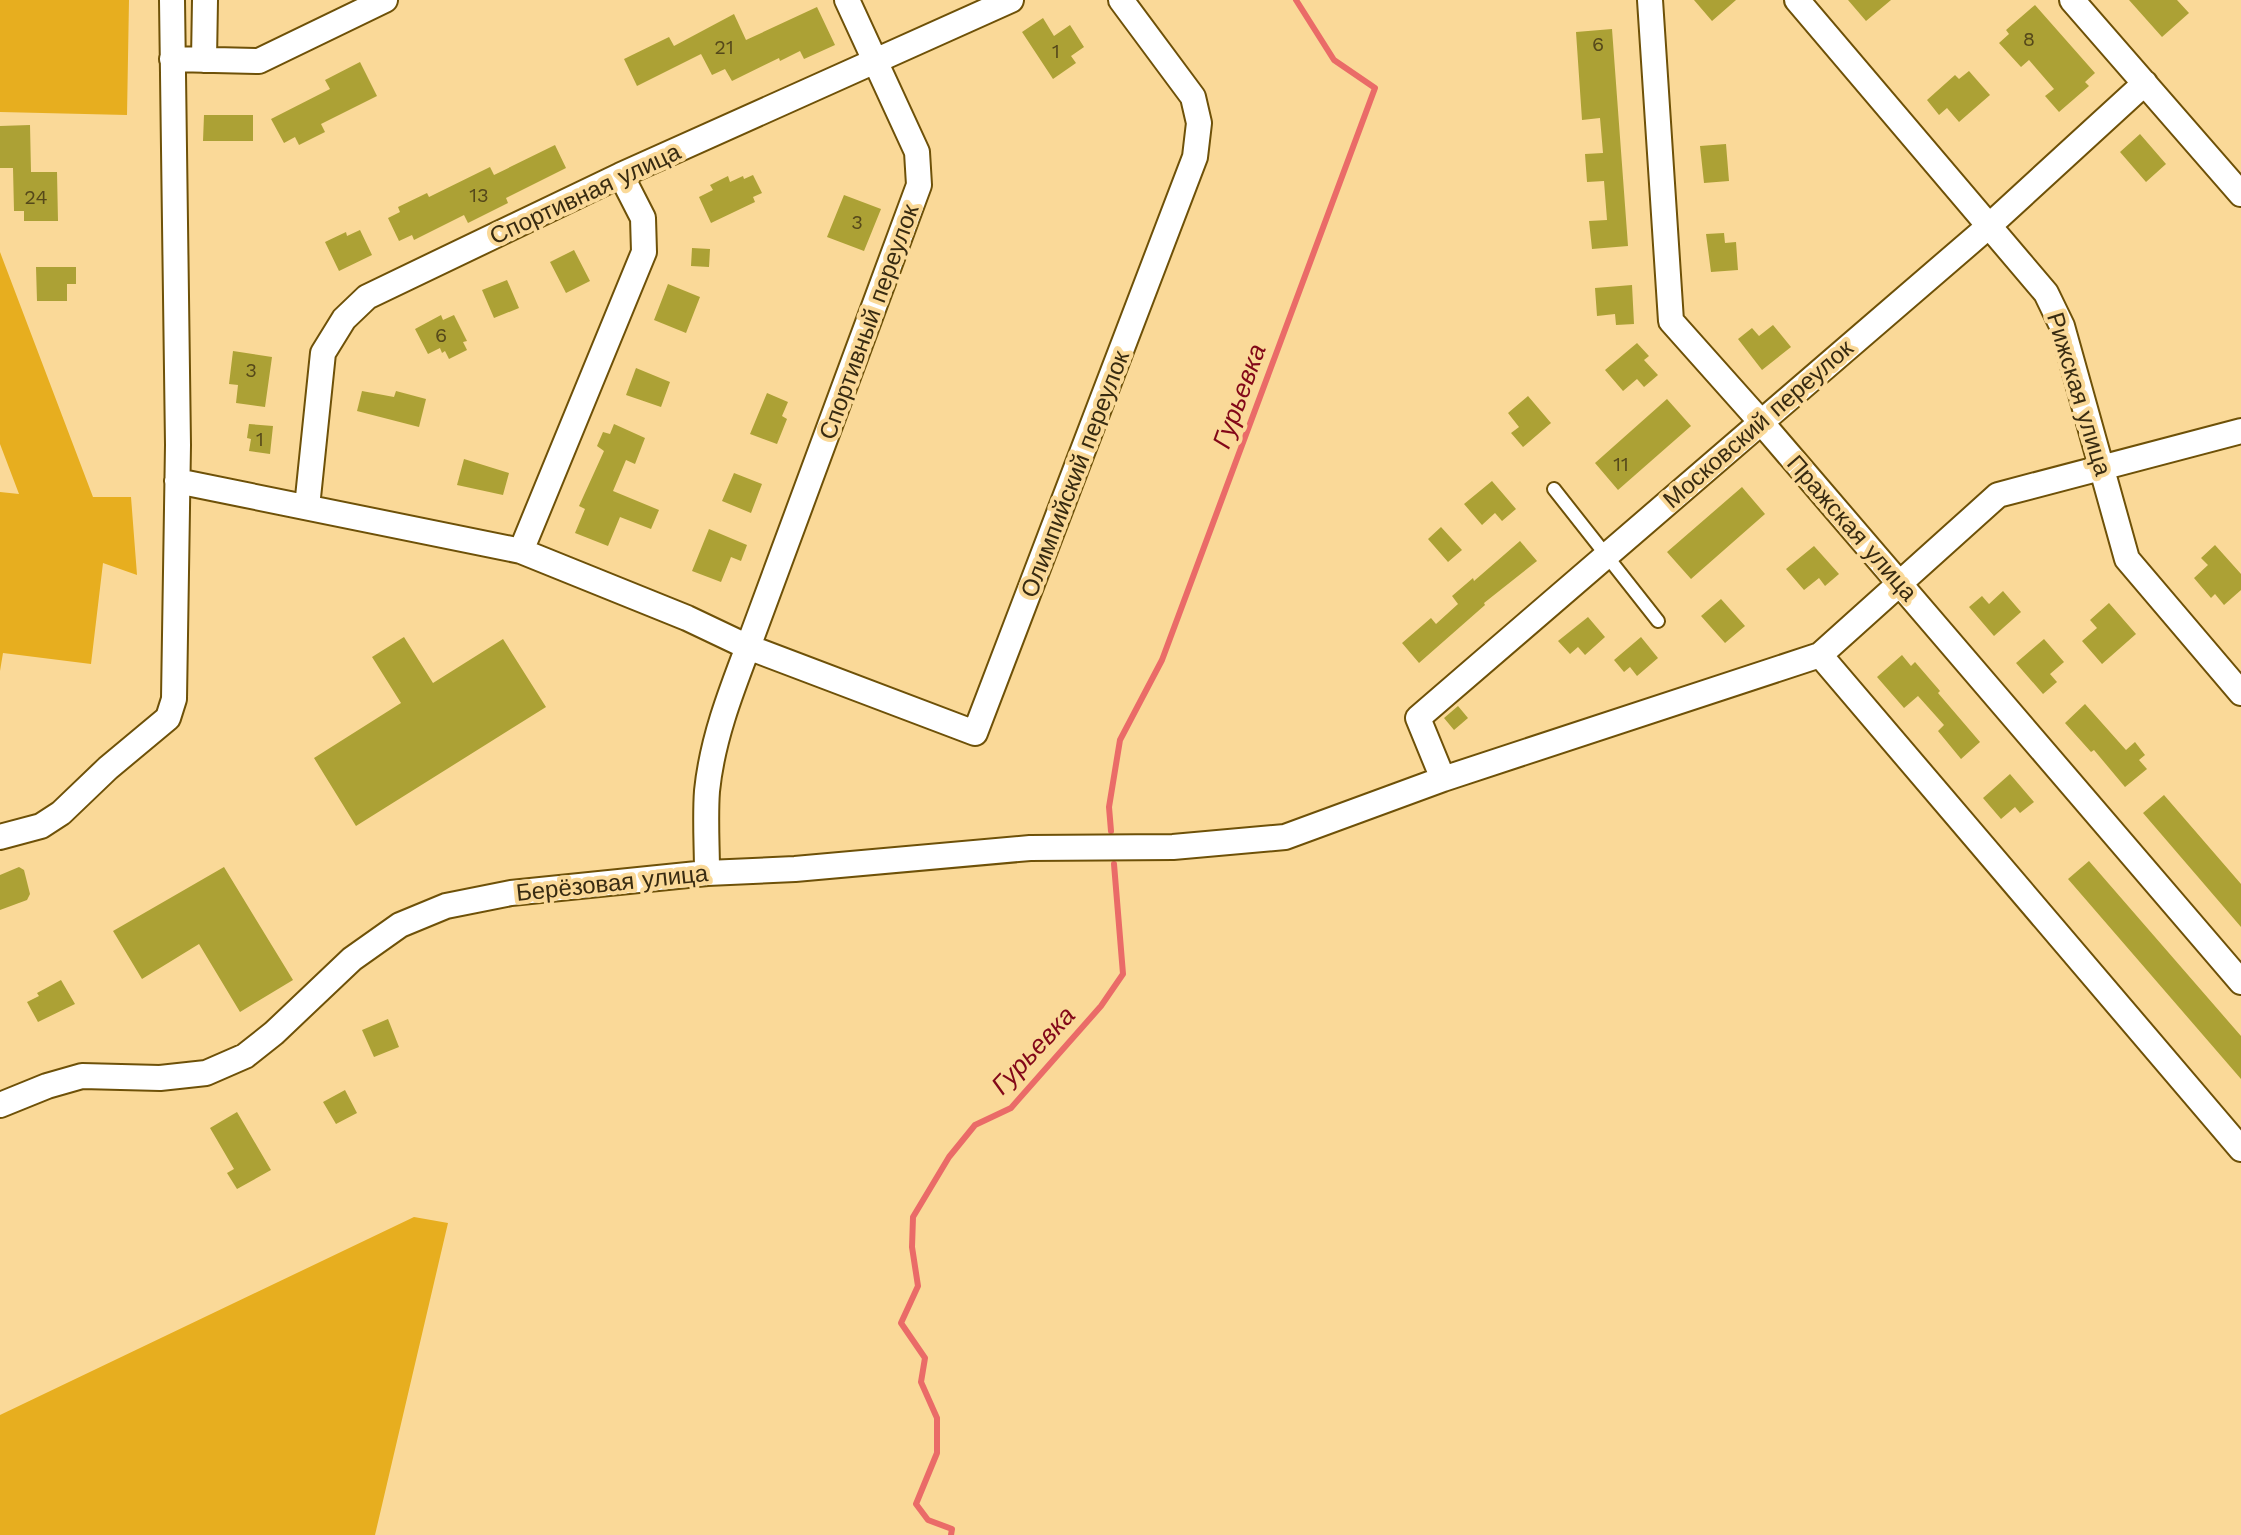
<svg xmlns="http://www.w3.org/2000/svg" width="2241" height="1535" font-family="'Work Sans',sans-serif">
	<style>
		.green { fill: #e7ae1f }
		.lines { fill: none; stroke-linecap: round; stroke-linejoin: round }
		.stream { stroke: #ea6b68; stroke-width: 6 }
		.building { fill: #aca135 }
		.lane-casing { stroke: #6e5108; stroke-width: 16 }
		.street-casing { stroke: #6e5108; stroke-width: 28 }
		.lane { stroke: #fff; stroke-width: 12 }
		.street { stroke: #fff; stroke-width: 24 }
		.labels { text-anchor: middle; dominant-baseline: central; stroke-width: 8; stroke-linejoin: round; paint-order: stroke }
		.number-label { font-size: 20px; fill: #55481a }
		.street-label { font-size: 24px; fill: #382b11; stroke: #fad998 }
		.water-label { font-size: 26px; font-style: italic; fill: #820718; stroke: #fad998 }
	</style>
	<rect width="100%" height="100%" fill="#fad998"/>
	<!-- green -->
	<path class="green" d="M0,0H129L127,115L0,112Z
		M0,252L93,497H131L137,575L103,563L91,664L3,653L0,671V492L19,494L0,444Z
		M414,1217L448,1223L375,1535H0V1415Z"/>
	<g class="lines">
		<!-- stream -->
		<path class="stream" d="M1111,831L1109,807L1120,740L1162,660L1375,88L1334,60L1296,0
			M951,1535L952,1529L928,1520L916,1504L937,1453V1418L921,1382L925,1358L901,1323L918,1286L912,1247L913,1217L949,1157L975,1125L1011,1108L1101,1006L1123,974L1114,864"/>
	</g>
	<!-- building -->
	<path class="building" d="M1694,0H1736L1712,21Z
		M1848,0H1891L1866,21Z
		M2129,0H2177L2189,13L2162,37Z
		M2035,5L2095,73L2085,82L2089,86L2059,112L2045,96L2054,89L2029,60L2021,67L1999,43L2009,34L2006,30Z
		M817,7L835,45L804,59L800,51L780,61L779,58L732,81L725,69L712,75L701,54L637,86L624,59L669,37L674,46L734,14L746,40Z
		M1043,18L1054,36L1070,25L1084,47L1071,56L1076,63L1053,79L1022,32Z
		M1612,29L1628,246L1592,249L1589,221L1607,220L1604,181L1587,182L1585,154L1603,153L1600,118L1582,120L1576,32Z
		M360,62L377,96L321,124L325,132L299,145L295,137L284,143L271,119L330,89L325,80Z
		M1969,71L1990,95L1959,122L1947,108L1939,115L1927,100L1955,75L1959,79Z
		M204,115H253V141H203Z
		M30,125L31,172H57L58,221H24V211H14L13,168H0V126Z
		M2140,134L2166,164L2146,182L2120,152Z
		M1726,144L1729,181L1704,183L1700,146Z
		M555,145L566,168L506,198L508,203L468,223L464,215L414,240L412,235L399,241L388,218L400,212L398,207L427,193L429,197L490,167L494,175Z
		M753,175L762,193L753,197L755,202L711,223L699,197L713,190L710,185L728,176L730,182L743,176L744,179Z
		M844,195L881,209L864,251L827,237Z
		M360,230L372,255L339,271L325,242L346,232L347,236Z
		M1724,233L1725,243L1736,242L1738,270L1711,272L1706,234Z
		M692,248L710,249L709,267L691,266Z
		M574,250L590,281L566,293L550,262Z
		M36,267H76V284H67V301H37Z
		M507,280L519,308L494,318L482,290Z
		M668,284L700,297L686,333L654,320Z
		M1632,285L1634,324L1616,325L1615,314L1597,316L1595,288Z
		M441,315L443,320L454,315L467,341L463,342L467,350L449,359L445,351L442,353L440,348L428,354L415,329Z
		M1773,325L1791,347L1762,370L1738,339L1752,328L1759,336Z
		M1637,343L1649,356L1644,360L1658,375L1644,387L1637,379L1623,391L1605,370Z
		M233,351L272,357L265,407L236,403L238,385L229,384Z
		M636,368L670,382L661,407L626,395Z
		M362,391L394,397L396,391L426,399L419,427L357,411Z
		M767,393L788,402L782,416L787,419L777,444L750,434Z
		M1528,396L1551,423L1523,447L1511,433L1519,427L1508,413Z
		M1667,399L1691,426L1618,490L1595,463Z
		M249,424L273,426L270,454L249,451L251,439L247,438Z
		M614,424L645,438L635,464L626,460L613,491L659,510L651,529L620,517L608,546L575,533L585,509L579,506L604,451L597,446L603,432L610,434Z
		M464,459L509,473L503,495L457,485Z
		M734,473L762,484L751,513L722,501Z
		M1492,481L1516,509L1502,521L1495,513L1482,525L1464,504Z
		M1742,487L1765,514L1691,579L1667,552Z
		M1441,527L1462,550L1448,562L1428,539Z
		M709,529L747,545L741,561L731,557L721,582L692,571Z
		M1520,541L1537,561L1484,603L1485,605L1419,663L1402,643L1431,618L1436,624L1458,604L1452,596L1473,578L1474,581Z
		M2215,545L2241,574V590L2224,605L2215,594L2211,598L2194,578L2208,565L2201,558Z
		M1814,546L1839,574L1825,586L1819,578L1804,590L1786,569Z
		M2003,591L2021,612L1994,636L1969,607L1982,596L1989,604Z
		M1721,599L1745,626L1725,643L1701,616Z
		M2109,603L2136,634L2102,664L2082,641L2097,628L2090,620Z
		M1588,617L1605,637L1585,655L1578,647L1570,654L1558,641Z
		M404,637L433,683L503,639L546,707L356,826L314,758L401,703L372,657Z
		M1641,637L1658,658L1637,676L1630,667L1624,672L1614,660Z
		M2044,639L2064,662L2050,674L2057,682L2043,694L2016,663Z
		M1902,655L1911,666L1915,662L1940,691L1938,693L1980,742L1961,759L1938,731L1944,725L1918,696L1904,708L1877,677Z
		M2085,704L2126,750L2135,742L2145,755L2139,760L2147,769L2125,787L2094,750L2091,752L2065,723Z
		M1458,706L1468,718L1454,730L1444,718Z
		M2010,774L2034,802L2020,813L2015,807L2001,819L1983,798Z
		M2164,795L2241,884V927L2143,813Z
		M2089,861L2241,1036V1079L2068,879Z
		M19,867L24,870L30,894L27,900L0,910V875Z
		M224,867L293,980L240,1012L199,944L142,979L113,931Z
		M61,980L75,1004L38,1022L27,1002L39,996L37,993Z
		M388,1019L399,1047L374,1057L362,1030Z
		M345,1090L357,1113L336,1124L323,1102Z
		M237,1112L271,1170L237,1189L227,1173L234,1169L210,1128Z"/>
	<g class="lines">
		<defs>
			<path id="lane" d="M1554,489L1658,621"/>
			<path id="street" d="M847,0L917,152L919,185L748,647L975,733L1195,157L1199,123L1193,97L1121,0
				M1650,0L1671,321L1761,422L2241,982
				M1797,0L2046,293L2062,326L2127,559L2241,693
				M2072,0L2241,194
				M172,59L259,61L385,0
				M204,60L205,0
				M177,481L521,551L687,618L748,647C730,694 712,741 707,791C705,818 707,846 707,873
				M307,507L323,353L344,319L367,297L621,175L1011,0
				M521,551L644,252L643,218L621,175
				M1820,655L2241,1149
				M1443,779L1418,718L1989,226L2145,83
				M0,837L41,826L61,813L108,768L168,718L174,699L178,445L172,0
				M0,1105L47,1086L82,1076L160,1078L206,1073L245,1056L274,1033L352,959L400,925L446,906L511,893L707,873L795,869L1030,848L1173,847L1285,837L1443,779L1820,655L1998,495L2241,431"/>
		</defs>
		<!-- lane casing -->
		<use href="#lane" class="lane-casing"/>
		<!-- street casing -->
		<use href="#street" class="street-casing"/>
		<!-- lane -->
		<use href="#lane" class="lane"/>
		<!-- street -->
		<use href="#street" class="street"/>
	</g>
	<g class="labels">
		<!-- number labels -->
		<g class="number-label">
			<text x="2029" y="39">8</text>
			<text x="1598" y="44">6</text>
			<text x="724" y="47">21</text>
			<text x="1056" y="51">1</text>
			<text x="479" y="195">13</text>
			<text x="36" y="197">24</text>
			<text x="857" y="222">3</text>
			<text x="441" y="335">6</text>
			<text x="251" y="370">3</text>
			<text x="260" y="439">1</text>
			<text x="1621" y="464">11</text>
		</g>
		<!-- street labels -->
		<g class="street-label">
			<text transform="translate(585 194) rotate(-25)">Спортивная улица</text>
			<text transform="translate(869 322) rotate(-70)">Спортивный переулок</text>
			<text transform="translate(2079 394) rotate(73)">Рижская улица</text>
			<text transform="translate(1758 424) rotate(-41)">Московский переулок</text>
			<text transform="translate(1075 474) rotate(-69)">Олимпийский переулок</text>
			<text transform="translate(1852 528) rotate(49)">Пражская улица</text>
			<text transform="translate(612 883) rotate(-6)">Берёзовая улица</text>
		</g>
		<!-- water labels -->
		<g class="water-label">
			<text transform="translate(1239 396) rotate(-70)">Гурьевка</text>
			<text transform="translate(1033 1050) rotate(-47)">Гурьевка</text>
		</g>
	</g>
</svg>
